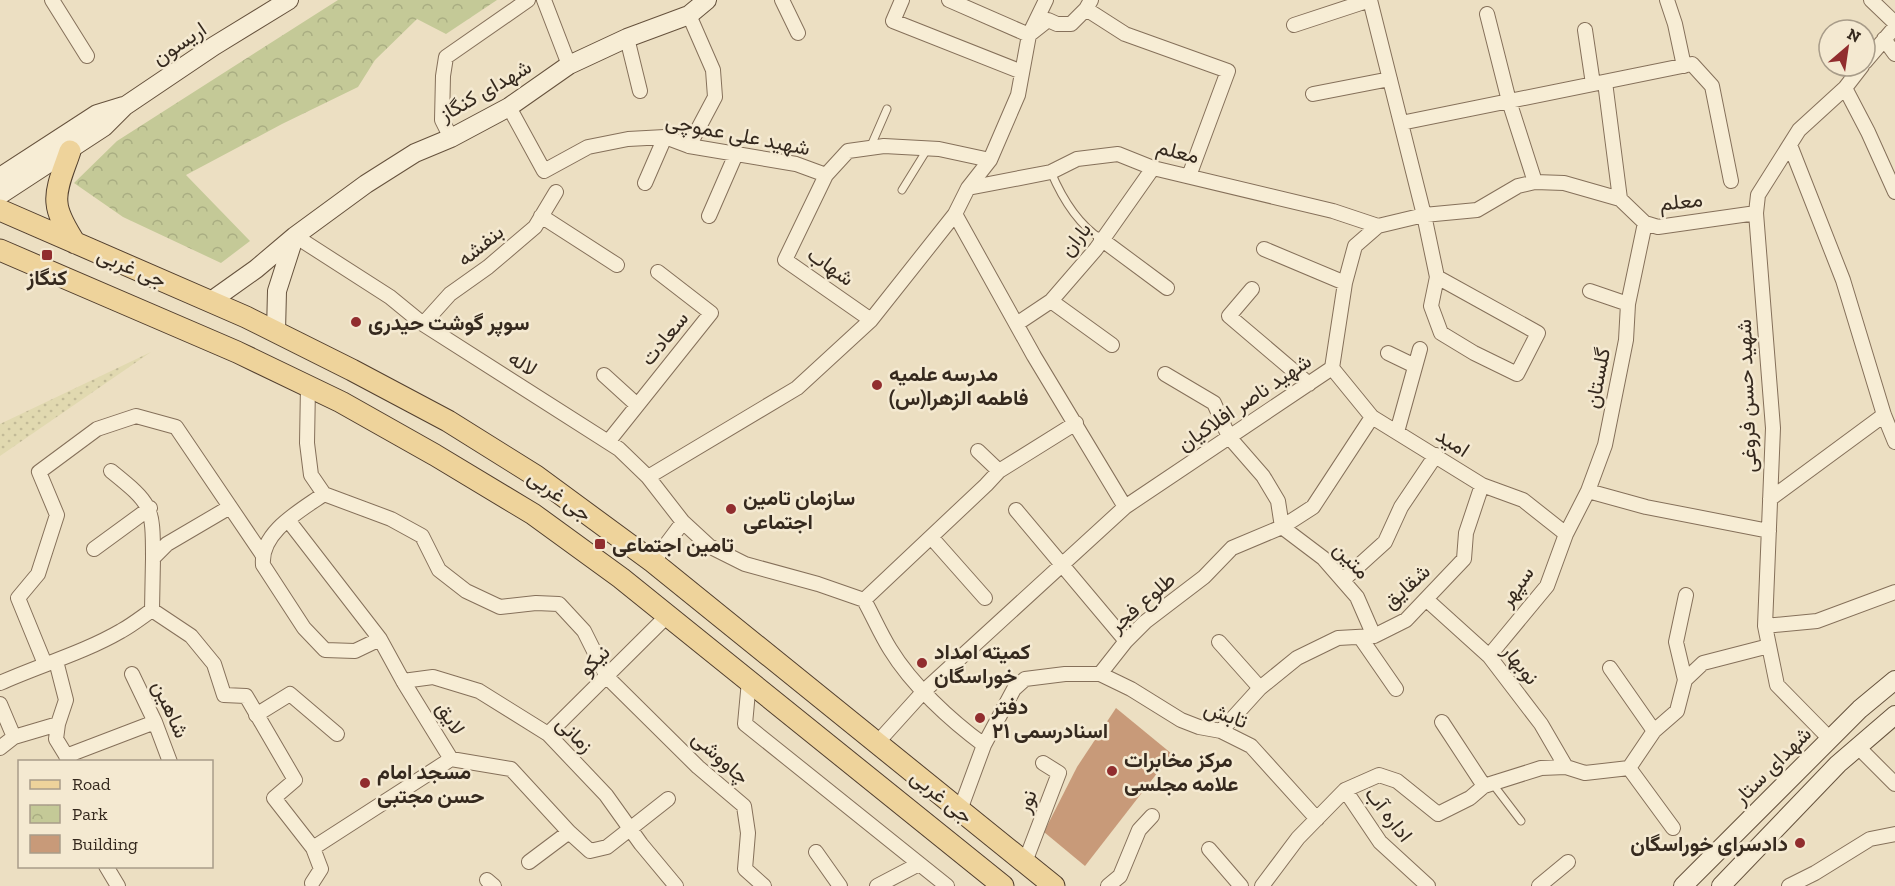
<svg xmlns="http://www.w3.org/2000/svg" width="1895" height="886" font-family="'Zilla Slab',Vazirmatn,serif">
	<style>
		.farmland { fill: url(#farmland-dots) }
		.park { fill: url(#park-crowns) }
		.building { fill: #c89a79 }
		.lines { fill: none; stroke-linecap: round; stroke-linejoin: round }
		.lane-casing { stroke: #85705a; stroke-width: 9 }
		.street-casing { stroke: #85705a; stroke-width: 16 }
		.secondary-casing { stroke: #66523d; stroke-width: 20 }
		.primary-casing { stroke: #523f2e; stroke-width: 23 }
		.lane { stroke: #f7edd5; stroke-width: 7 }
		.street { stroke: #f7edd5; stroke-width: 14 }
		.secondary { stroke: #f7edd5; stroke-width: 18 }
		.primary { stroke: #eed39b; stroke-width: 21 }
		.poi-dot { fill: #912d2e; stroke: #f4e9d1; stroke-width: 2 }
		.labels { text-anchor: middle; dominant-baseline: central; stroke-width: 5; stroke-linejoin: round; paint-order: stroke }
		.street-label { font-size: 21px; fill: #35291e; stroke: #f4e9d1 }
		.poi-label { font-size: 21px; font-weight: bold; fill: #35291e; stroke: #f4e9d1; text-anchor: start }
	</style>
	<defs>
		<pattern id="farmland-dots" width="8" height="8" patternUnits="userSpaceOnUse" patternTransform="scale(1.5)"><rect width="8" height="8" fill="#e1d9b0"/><path d="M2 2h.1M6 6h.1" fill="none" stroke="#c2ba97" stroke-width="1.8" stroke-linecap="round"/></pattern>
		<pattern id="park-crowns" width="20" height="18" patternUnits="userSpaceOnUse" patternTransform="scale(1.5)"><rect width="20" height="18" fill="#c4c997"/><path d="M2 6a3 3 0 1 1 6 0M12 15a3 3 0 1 1 6 0" fill="none" stroke="#a9ad82"/></pattern>
	</defs>
	<rect width="100%" height="100%" fill="#ecdfc2"/>
	<!-- farmland -->
	<path class="farmland" d="M151,352L0,456V424Z"/>
	<!-- park -->
	<path class="park" d="M338,0H497L446,34L417,19L375,60L358,87L282,124L186,175L250,241L221,263L123,217L74,183L117,141Z"/>
	<!-- building -->
	<path class="building" d="M1116,708L1172,754L1085,866L1044,832L1077,767Z"/>
	<g class="lines">
		<defs>
			<path id="lane" d="M870,148L887,109
				M1051,172C1062,198 1078,224 1101,239
				M902,190L928,148
				M1492,783L1521,821"/>
			<path id="street" d="M52,0L87,56
				M544,0L569,65
				M782,0L798,33
				M902,0L893,21L1022,72
				M949,0L1029,35L1046,0
				M1667,0L1675,24L1684,66
				M1871,0L1895,23
				M1086,9L1125,34L1228,71L1189,176
				M1487,14L1509,101L1535,182
				M689,15L713,70L715,97L689,146
				M1294,25L1370,0L1424,215L1437,277L1431,306L1441,333L1474,353L1517,374L1538,333L1437,277
				M1585,30L1593,84
				M627,38L640,91
				M1884,39L1895,54
				M1865,62L1895,27
				M1605,82L1620,199
				M1845,88L1868,132L1895,192
				M1313,94L1390,79
				M509,107L544,171L588,147L628,139L665,137L689,146L796,164L826,175L848,151L884,146L939,149L990,160
				M1401,123L1692,64L1712,86L1731,181
				M451,138L442,120L443,76L446,57L528,0
				M1790,145L1843,280L1884,415L1895,442
				M826,175L785,260L871,320
				M645,183L665,137
				M968,188L1051,172L1077,159L1118,154L1153,168L1333,211L1378,226
				M955,214L1034,356L1125,507
				M541,216L617,265
				M709,216L736,154
				M295,236L390,297L423,324L619,449L648,477L683,522L709,546L745,564L818,584L864,600C873,616 880,633 890,649C912,685 950,720 984,745
				M1101,239L1167,288
				M1264,249L1345,283
				M1252,289L1229,316L1309,384
				M1590,291L1628,304
				M1051,301L1112,345
				M1018,323L1051,301L1096,249L1153,168
				M423,324L450,294L488,267L535,227L556,192
				M1388,353L1415,366
				M1332,368L1372,417L1482,485L1523,500L1566,534
				M1165,374L1214,403L1229,437L1263,476L1278,501L1282,527L1323,558L1357,597L1374,636
				M604,375L637,405
				M308,386L307,443L311,475L324,494L391,519L422,536L439,570L466,591L500,607L536,603L559,604L584,631L607,677L698,767L744,806L748,833L745,869L764,886
				M1397,432L1420,349
				M608,442L711,313L658,272
				M978,451L999,471
				M111,471C152,504 153,506 153,558
				M648,477L797,388L871,320L955,214L968,188L990,160L1018,95L1029,35L1048,20L1057,24H1071L1086,9L1091,0
				M1588,491L1646,507L1769,531
				M324,494C300,511 260,532 263,565L304,628L325,650L355,651L380,639
				M1770,499L1884,415
				M1016,510L1126,641
				M288,520L380,639L403,681L451,759L511,769L569,832L590,851L607,847L668,799
				M931,537L985,598
				M94,549L150,508
				M653,562L683,522
				M1343,580L1385,542L1401,507L1436,455
				M864,600L986,485L999,471L1076,423
				M1427,600L1489,656L1541,724L1566,767
				M152,610L191,636L214,664L224,695L246,696L295,780L274,798L313,848L321,869L312,883
				M1765,626L1817,621L1895,592
				M1360,637L1396,689
				M1219,642L1260,688
				M1489,656L1547,586L1566,534L1588,491L1605,445L1626,340L1628,304L1645,223
				M56,661L66,700L58,724L56,739L70,762
				M45,664L18,598L38,574L57,515L39,472L97,429L136,416L176,427L262,554
				M1610,668L1654,731
				M132,674L155,722L170,762
				M1100,674L1131,689L1181,720L1199,727L1221,731L1251,746L1317,819
				M1685,680L1676,642L1686,595
				M403,681L433,677L479,691L548,734L606,795L641,844L676,886
				M749,681L745,724L947,886
				M0,683C40,665 83,653 121,631C132,625 142,617 152,610L153,558L167,544L230,507
				M0,704L14,737
				M256,715L290,694L337,734
				M1442,722L1484,786
				M1221,731L1260,688L1297,658L1338,638L1374,636L1406,620L1464,559L1466,533L1482,485
				M548,734L668,615
				M1830,739L1777,685L1765,626L1773,428L1756,213L1758,195L1799,130L1845,88L1862,66
				M877,743L924,691L1125,507L1332,368L1345,283L1355,246L1378,226L1424,215L1477,210L1518,186L1535,182L1564,183L1620,199L1645,223L1658,227L1756,213
				M1857,746L1895,784
				M0,748L14,737L58,724
				M66,756L155,722
				M1629,768L1673,828
				M1345,790L1380,842L1428,886
				M960,810L984,745L1014,689L1025,679L1065,674H1100L1126,641L1145,622L1204,577L1232,548L1282,527L1313,507L1372,417
				M313,848L451,759
				M1209,849L1241,886
				M816,852L840,886
				M529,862L569,832
				M1025,862L1059,773L1043,763
				M106,866L118,886
				M487,880L494,886
				M877,886L919,864
				M1108,886L1120,876L1139,830L1152,816
				M1262,886L1298,838L1345,790L1379,775L1397,781L1438,814L1470,798L1484,786L1541,768L1566,767L1585,773L1629,768L1654,731L1677,711L1685,680L1703,663L1769,646
				M1539,886L1568,862
				M1789,886L1815,873L1870,839L1895,834"/>
			<path id="secondary" d="M0,177L97,114L123,106
				M0,195L104,127L125,106L214,46L289,0
				M211,301L256,269L295,236L366,184L415,153L451,138L509,107L569,65L627,38L689,15L707,0
				M276,331L277,291L294,238
				M1683,886L1860,709L1895,680
				M1721,886L1838,764L1895,715"/>
			<path id="primary" d="M70,151C65,167 55,187 57,203C58,217 68,231 75,243
				M0,210L246,317L352,370L448,421L536,476L653,562L1054,886
				M0,250L237,352L341,402L435,455L533,514L621,578L1003,886"/>
		</defs>
		<!-- lane casing -->
		<use href="#lane" class="lane-casing"/>
		<!-- street casing -->
		<use href="#street" class="street-casing"/>
		<!-- secondary casing -->
		<use href="#secondary" class="secondary-casing"/>
		<!-- primary casing -->
		<use href="#primary" class="primary-casing"/>
		<!-- lane -->
		<use href="#lane" class="lane"/>
		<!-- street -->
		<use href="#street" class="street"/>
		<!-- secondary -->
		<use href="#secondary" class="secondary"/>
		<!-- primary -->
		<use href="#primary" class="primary"/>
	</g>
	<!-- markers -->
	<g class="poi-dot">
		<rect x="41" y="249" width="12" height="12" rx="3"/>
		<circle cx="356" cy="322" r="6"/>
		<circle cx="877" cy="385" r="6"/>
		<circle cx="731" cy="509" r="6"/>
		<rect x="594" y="538" width="12" height="12" rx="3"/>
		<circle cx="922" cy="663" r="6"/>
		<circle cx="980" cy="718" r="6"/>
		<circle cx="1112" cy="771" r="6"/>
		<circle cx="365" cy="783" r="6"/>
		<circle cx="1800" cy="843" r="6"/>
	</g>
	<g class="labels">
		<!-- street labels -->
		<g class="street-label">
			<text transform="translate(179 43) rotate(-34)">اریسون</text>
			<text transform="translate(485 90) rotate(-30)">شهدای کنگاز</text>
			<text transform="translate(738 134) rotate(11)">شهید علی عموچی</text>
			<text transform="translate(1178 151) rotate(14)">معلم</text>
			<text transform="translate(1681 201) rotate(-6)">معلم</text>
			<text transform="translate(1075 239) rotate(-52)">باران</text>
			<text transform="translate(480 245) rotate(-39)">بنفشه</text>
			<text transform="translate(831 266) rotate(35)">شهاب</text>
			<text transform="translate(132 267) rotate(23)">جی غربی</text>
			<text transform="translate(664 338) rotate(-51)">سعادت</text>
			<text transform="translate(523 363) rotate(32)">لاله</text>
			<text transform="translate(1597 378) rotate(-79)">گلستان</text>
			<text transform="translate(1746 396) rotate(-92)">شهید حسن فروغی</text>
			<text transform="translate(1244 402) rotate(-34)">شهید ناصر افلاکیان</text>
			<text transform="translate(1453 442) rotate(33)">امید</text>
			<text transform="translate(560 495) rotate(36)">جی غربی</text>
			<text transform="translate(1352 560) rotate(47)">متین</text>
			<text transform="translate(1406 586) rotate(-42)">شقایق</text>
			<text transform="translate(1516 586) rotate(-55)">سپهر</text>
			<text transform="translate(1142 602) rotate(-41)">طلوع فجر</text>
			<text transform="translate(594 660) rotate(-45)">نیکو</text>
			<text transform="translate(1521 664) rotate(51)">نوبهار</text>
			<text transform="translate(171 709) rotate(66)">شاهین</text>
			<text transform="translate(1226 714) rotate(20)">تابش</text>
			<text transform="translate(451 718) rotate(58)">لایق</text>
			<text transform="translate(575 734) rotate(44)">زمانی</text>
			<text transform="translate(721 757) rotate(42)">چاووشی</text>
			<text transform="translate(1772 765) rotate(-45)">شهدای ستار</text>
			<text transform="translate(942 796) rotate(39)">جی غربی</text>
			<text transform="translate(1026 801) rotate(-69)">نور</text>
			<text transform="translate(1389 814) rotate(52)">اداره آب</text>
		</g>
		<!-- poi labels -->
		<g class="poi-label">
			<text x="47" y="277" text-anchor="middle">کنگاز</text>
			<text x="368" y="322">سوپر گوشت حیدری</text>
			<text x="889" y="373">مدرسه علمیه<tspan x="889" dy="24">فاطمه الزهرا(س)</tspan></text>
			<text x="743" y="497">سازمان تامین<tspan x="743" dy="24">اجتماعی</tspan></text>
			<text x="612" y="544">تامین اجتماعی</text>
			<text x="934" y="651">کمیته امداد<tspan x="934" dy="24">خوراسگان</tspan></text>
			<text x="992" y="706">دفتر<tspan x="992" dy="24">اسنادرسمی ۲۱</tspan></text>
			<text x="1124" y="759">مرکز مخابرات<tspan x="1124" dy="24">علامه مجلسی</tspan></text>
			<text x="377" y="771">مسجد امام<tspan x="377" dy="24">حسن مجتبی</tspan></text>
			<text x="1788" y="843" text-anchor="end">دادسرای خوراسگان</text>
		</g>
	</g>
	<!-- legend -->
	<rect x="18" y="760" width="195" height="108" fill="#f4e9d1" stroke="#a89c89" stroke-width="1.5"/>
	<rect x="30" y="780" width="30" height="9" fill="#eed39b" stroke="#a89c89" stroke-width="1.5"/>
	<text x="72" y="790" font-size="18" fill="#35291e">Road</text>
	<rect x="30" y="805" width="30" height="18" fill="url(#park-crowns)" stroke="#a89c89" stroke-width="1.5"/>
	<text x="72" y="820" font-size="18" fill="#35291e">Park</text>
	<rect x="30" y="835" width="30" height="18" fill="#c89a79" stroke="#a89c89" stroke-width="1.5"/>
	<text x="72" y="850" font-size="18" fill="#35291e">Building</text>
	<!-- north arrow -->
	<g transform="translate(1847 48) rotate(29)"><circle r="28" fill="#f4e9d1" stroke="#a89c89" stroke-width="1.5"/>
	<path d="M0-4.5L10 22L0 15L-10 22Z" fill="#912d2e"/>
	<text y="-9" font-size="16" font-weight="bold" text-anchor="middle" fill="#35291e">N</text>
	</g>
</svg>
